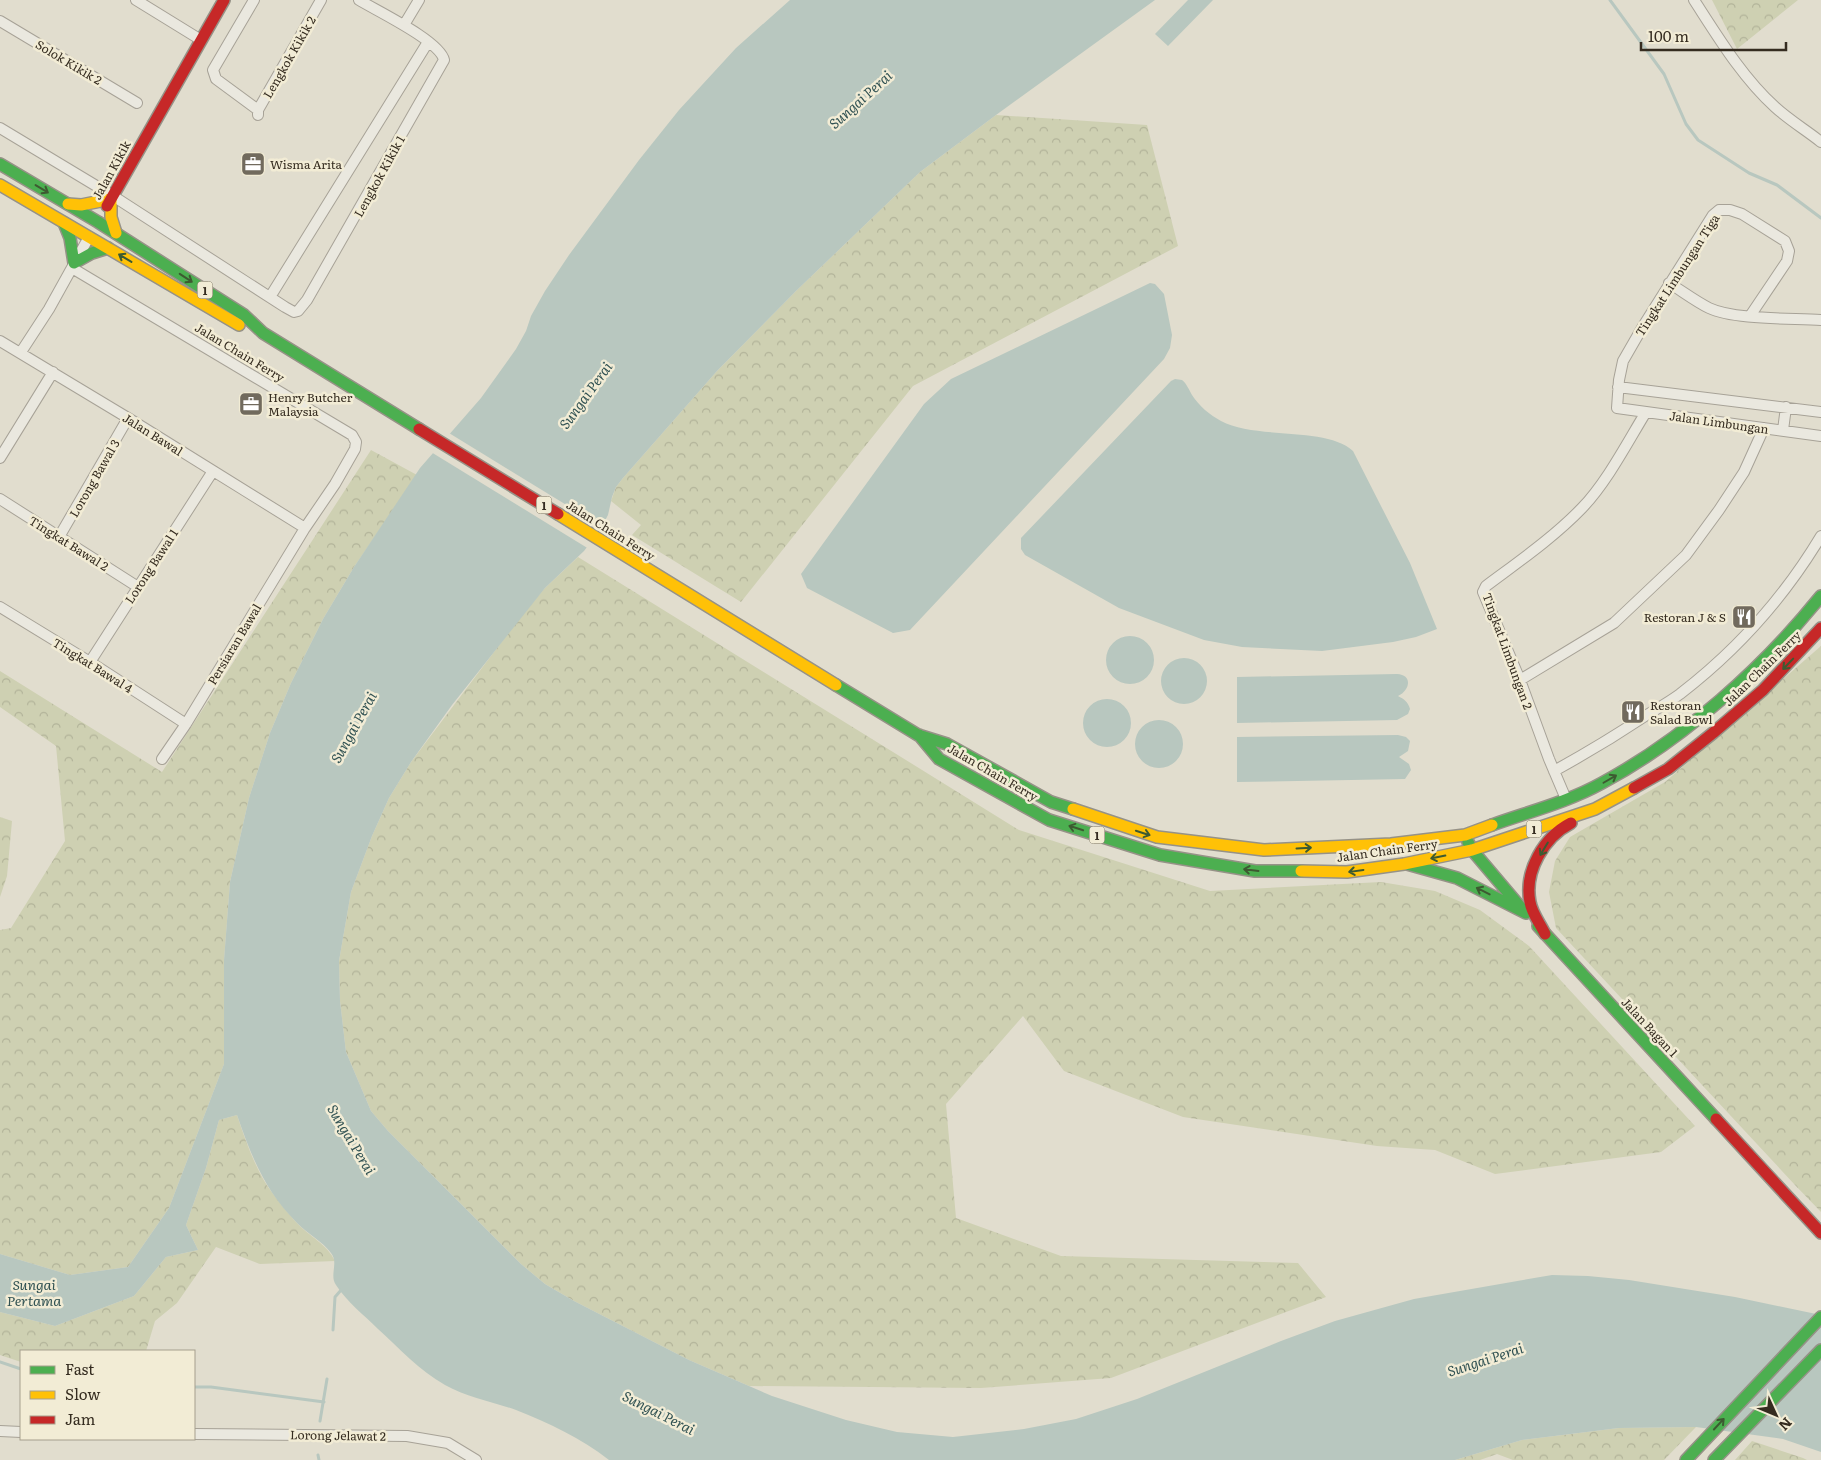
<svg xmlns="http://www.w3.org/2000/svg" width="1821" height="1460" font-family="Literata,serif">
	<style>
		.forest { fill: url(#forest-crowns) }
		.water { fill: #b8c7bf }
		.pier { fill: #e1ddce }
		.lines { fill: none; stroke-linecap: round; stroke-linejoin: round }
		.stream { stroke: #b8c7bf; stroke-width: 3 }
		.street-casing { stroke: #a7a297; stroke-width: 12 }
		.fast-casing { stroke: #969287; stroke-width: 14 }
		.slow-casing { stroke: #969287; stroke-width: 14 }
		.jam-casing { stroke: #969287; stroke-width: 14 }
		.street { stroke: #eae8df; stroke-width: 10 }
		.fast { stroke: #4caf50; stroke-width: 11 }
		.slow { stroke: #ffc107; stroke-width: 11 }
		.jam { stroke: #c62828; stroke-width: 11 }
		.oneway { stroke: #3d5a31 }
		.labels { text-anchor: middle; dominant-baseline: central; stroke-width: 5; stroke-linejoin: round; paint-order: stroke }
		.shield { fill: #f2ecd5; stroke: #6e6656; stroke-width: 1 }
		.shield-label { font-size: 11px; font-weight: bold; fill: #352c20 }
		.street-label { font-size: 12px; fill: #352c20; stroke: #f2ecd5 }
		.poi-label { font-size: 12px; fill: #352c20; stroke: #f2ecd5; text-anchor: start }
		.water-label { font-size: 14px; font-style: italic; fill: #315253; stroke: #f2ecd5 }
	</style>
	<defs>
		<pattern id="forest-crowns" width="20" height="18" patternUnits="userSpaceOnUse" patternTransform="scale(1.25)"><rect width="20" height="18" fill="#ced0b2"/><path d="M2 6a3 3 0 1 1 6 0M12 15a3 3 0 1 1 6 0" fill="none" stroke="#b2b399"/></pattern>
	</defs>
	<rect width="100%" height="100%" fill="#e1ddce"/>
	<!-- forest -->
	<path class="forest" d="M1712,0H1798L1737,49Z
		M996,115L1147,125L1178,246L913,386L741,602L632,535L641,525L611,501L616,487L623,478L717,371L796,291L920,172Z
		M371,450L417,475L354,567L323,619L291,683L270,733L249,798L230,882L224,960V1064L169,1208L128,1267L70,1275L0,1254V930L11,928L65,841L56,746L0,707V671L162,772Z
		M578,557L1019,830L1210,891L1381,882L1435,891L1480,910L1529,946L1695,1126L1661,1152L1495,1174L1435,1150L1377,1146L1183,1117L1064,1071L1023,1016L946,1104L956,1218L1061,1256L1298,1263L1326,1297L1111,1378L981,1388L749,1386L689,1360L574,1301L545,1284L521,1264L388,1131L371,1111L346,1052L340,1001L339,961L351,892L372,836L389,798L411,762L525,611L545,588Z
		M1821,646V1212L1795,1185L1556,928L1549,892L1555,861L1570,837L1665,782Z
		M0,817L12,821L7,876L0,897Z
		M237,1115C244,1136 251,1157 262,1177C269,1190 287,1212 297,1223C310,1237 327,1244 335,1261L260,1264L216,1247L177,1303L155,1321L146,1351H21V1362L0,1355V1312L55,1326L134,1296L166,1257L198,1250L186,1225L206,1168L219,1120Z
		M1696,1427L1664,1460H1513L1497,1454L1480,1460H1455L1522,1440L1619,1428Z
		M1752,1441L1803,1458L1807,1460H1735Z"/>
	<!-- water -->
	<path class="water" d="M790,0H1155L996,115L920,172L796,291L717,371L623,478L616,487L612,497L608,515L600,530L584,551L545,588L452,705L411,762L389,798L372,836L351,892L339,961L340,1001L346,1052L371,1111L388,1131L521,1264L545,1284L574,1301L689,1360L772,1396L846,1420L897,1432L953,1437L1024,1429L1076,1419L1137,1399L1281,1341L1335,1321L1414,1299L1552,1275L1588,1276L1629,1280L1735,1297L1821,1315V1452L1783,1439L1696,1427L1619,1428L1522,1440L1455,1460H609C581,1438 549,1423 516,1410C493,1402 466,1397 445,1385C420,1371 399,1348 378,1329C364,1315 347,1302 336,1285C329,1275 339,1263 331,1253C322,1241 308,1234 297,1223C265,1191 252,1158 237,1115L219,1120L206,1168L186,1225L198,1250L166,1257L134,1296L55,1326L0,1312V1254L70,1275L128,1267L169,1208L224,1064V960L230,882L249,798L270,733L291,683L323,619L354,567L420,468L481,398L516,349L526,331L531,316L545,291L569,255L639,160L679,110L736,48Z
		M1188,0H1213L1168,46L1155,34Z
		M1150,283L1155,284L1164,294L1172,335L1170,348L1164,359L910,630L893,633L807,588L801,574L924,404L951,379Z
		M1175,379L1182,380C1187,384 1189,390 1192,395C1199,406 1210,415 1221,421C1256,440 1327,426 1353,451L1410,563L1437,629L1416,637L1393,642L1322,651L1242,647L1204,640L1119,608L1025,555L1021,549V538L1171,381Z
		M1106 660a24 24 0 1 1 48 0a24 24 0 1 1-48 0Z
		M1161 681a23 23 0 1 1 46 0a23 23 0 1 1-46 0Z
		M1397,674C1413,675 1410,690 1398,696C1404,699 1408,702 1410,709L1408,714L1397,720L1237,723V677Z
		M1083 723a24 24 0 1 1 48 0a24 24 0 1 1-48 0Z
		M1135 744a24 24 0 1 1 48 0a24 24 0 1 1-48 0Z
		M1398,735L1406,737L1410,741L1408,751L1399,757L1409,764L1411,770L1405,779L1237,782V737Z"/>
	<!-- pier -->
	<path class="pier" d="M449,433L604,528L602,532L589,549L431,452Z"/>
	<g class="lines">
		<!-- stream -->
		<path class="stream" d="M1610,0L1664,74L1686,124L1698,140L1749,173L1777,185L1821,218
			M333,1330L335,1297L342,1289
			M0,1362L21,1369
			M194,1387H211L324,1402
			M320,1421L327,1379
			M318,1455L319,1460"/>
		<defs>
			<path id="street" d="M136,0L201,40
				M254,0L213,70L216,79L258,110
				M1694,0C1718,37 1742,77 1775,107C1789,120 1806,130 1821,142
				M0,21L137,103
				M404,25L419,0
				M258,115V110L321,0
				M0,128L113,196L285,307L294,312L298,311L307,300L444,60C440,41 377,11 359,0
				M72,268L352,435L356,442L355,449L335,484L305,528L186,724L162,759
				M1669,283C1682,291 1695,301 1709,308C1734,320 1792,318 1821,320
				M270,297L428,42
				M1750,316L1787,261L1789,251L1785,241L1742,214L1730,210H1719L1713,215L1642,328L1623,361L1619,380L1617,408L1821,436
				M0,341L128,418L305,528
				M21,352L49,309L89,237
				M1618,387L1821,412
				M1783,430L1786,407
				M0,458L53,372
				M0,499L138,587
				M59,537L128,418
				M0,607L90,662L186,724
				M90,662L213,471
				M1520,680L1614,623L1686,555L1719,510L1744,472L1764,428
				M1554,771C1585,754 1615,736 1645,716C1657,709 1669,702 1680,694C1736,651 1785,596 1821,536
				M1566,799L1549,759L1520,680L1483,592L1486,586C1518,562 1553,538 1582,508C1607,482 1627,443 1646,412
				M0,1431L21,1432
				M194,1434L407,1436L448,1443L476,1460"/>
			<path id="fast" d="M0,164L98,222L244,315L263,333L419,429
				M64,223L70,238L74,263L92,253L108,248
				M836,685L918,735L947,744L1051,802L1073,809
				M919,735L939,759L1049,820L1160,855L1255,871H1301
				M1492,825C1528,812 1568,802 1602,783C1684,739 1763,668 1821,596
				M1468,842L1472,850L1522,909
				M1407,864L1457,878L1526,913
				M1538,926L1716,1119
				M1686,1460L1821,1317
				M1714,1460L1821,1350"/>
			<path id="slow" d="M0,185L239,325
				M68,204L81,205L111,199V217L116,233
				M558,514L836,685
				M1073,809L1157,837L1264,850L1391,844L1465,835L1492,825
				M1301,871L1347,872L1404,864L1472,850L1595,809L1634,788"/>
			<path id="jam" d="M107,206L224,0
				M419,429L558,514
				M1634,788L1668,769L1713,733L1763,690L1821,628
				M1545,934C1540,923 1532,914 1530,902C1524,871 1544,837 1571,823
				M1716,1119L1821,1233"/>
		</defs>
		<!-- street casing -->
		<use href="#street" class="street-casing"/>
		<!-- fast casing -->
		<use href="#fast" class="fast-casing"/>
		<!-- slow casing -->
		<use href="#slow" class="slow-casing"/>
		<!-- jam casing -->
		<use href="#jam" class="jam-casing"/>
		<!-- street -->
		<use href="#street" class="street"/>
		<!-- fast -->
		<use href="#fast" class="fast"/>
		<!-- slow -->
		<use href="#slow" class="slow"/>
		<!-- jam -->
		<use href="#jam" class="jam"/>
	</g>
	<!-- one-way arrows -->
	<defs><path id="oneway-shaft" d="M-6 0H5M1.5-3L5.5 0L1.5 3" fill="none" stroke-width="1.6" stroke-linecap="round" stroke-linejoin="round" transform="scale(1.25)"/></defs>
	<g class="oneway">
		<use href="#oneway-shaft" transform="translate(42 189) rotate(31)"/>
		<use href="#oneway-shaft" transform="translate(125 258) rotate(-149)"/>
		<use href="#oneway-shaft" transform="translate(186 278) rotate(33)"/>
		<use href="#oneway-shaft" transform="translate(1788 664) rotate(134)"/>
		<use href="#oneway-shaft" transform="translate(1610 779) rotate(-30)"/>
		<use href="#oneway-shaft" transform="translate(1076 828) rotate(-162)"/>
		<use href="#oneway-shaft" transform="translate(1143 833) rotate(18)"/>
		<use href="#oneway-shaft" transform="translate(1304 848) rotate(-3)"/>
		<use href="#oneway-shaft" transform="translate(1544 849) rotate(121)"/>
		<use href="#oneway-shaft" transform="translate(1438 857) rotate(169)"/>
		<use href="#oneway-shaft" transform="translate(1251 870) rotate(-173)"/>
		<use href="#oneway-shaft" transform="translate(1356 871) rotate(172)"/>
		<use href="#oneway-shaft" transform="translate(1483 891) rotate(-153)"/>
		<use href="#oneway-shaft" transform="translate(1719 1424) rotate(-47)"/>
	</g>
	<!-- icons -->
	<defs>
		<symbol id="office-square" viewBox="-11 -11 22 22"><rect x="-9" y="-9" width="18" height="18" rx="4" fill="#716a5d" stroke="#f2ecd5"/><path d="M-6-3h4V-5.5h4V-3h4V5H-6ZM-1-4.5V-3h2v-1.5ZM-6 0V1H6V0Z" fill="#fff"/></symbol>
		<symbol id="restaurant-square" viewBox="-11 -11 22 22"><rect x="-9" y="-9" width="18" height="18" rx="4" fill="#716a5d" stroke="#f2ecd5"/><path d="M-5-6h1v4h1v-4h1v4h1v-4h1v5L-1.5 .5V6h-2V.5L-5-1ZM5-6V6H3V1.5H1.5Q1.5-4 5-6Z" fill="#fff"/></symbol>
	</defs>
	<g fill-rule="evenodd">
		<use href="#office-square" x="239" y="150" width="28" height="28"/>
		<use href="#office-square" x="237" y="390" width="28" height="28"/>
		<use href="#restaurant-square" x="1730" y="603" width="28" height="28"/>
		<use href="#restaurant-square" x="1619" y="698" width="28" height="28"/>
	</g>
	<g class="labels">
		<!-- shield labels -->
		<g class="shield">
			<rect x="197.5" y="281.5" width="15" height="17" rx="4"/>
			<rect x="536.5" y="496.5" width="15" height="17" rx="4"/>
			<rect x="1526.5" y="820.5" width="15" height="17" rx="4"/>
			<rect x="1089.5" y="826.5" width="15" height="17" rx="4"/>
		</g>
		<g class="shield-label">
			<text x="205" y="290">1</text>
			<text x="544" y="505">1</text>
			<text x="1534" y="829">1</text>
			<text x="1097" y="835">1</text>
		</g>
		<!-- street labels -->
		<g class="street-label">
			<text transform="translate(289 57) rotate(-60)">Lengkok Kikik 2</text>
			<text transform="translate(69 62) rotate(31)">Solok Kikik 2</text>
			<text transform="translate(111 170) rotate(-61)">Jalan Kikik</text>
			<text transform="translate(379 176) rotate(-61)">Lengkok Kikik 1</text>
			<text transform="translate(1677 275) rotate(-57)">Tingkat Limbungan Tiga</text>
			<text transform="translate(240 352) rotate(31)">Jalan Chain Ferry</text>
			<text transform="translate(1719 422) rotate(8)">Jalan Limbungan</text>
			<text transform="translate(153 434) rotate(32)">Jalan Bawal</text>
			<text transform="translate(94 478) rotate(-60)">Lorong Bawal 3</text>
			<text transform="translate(611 530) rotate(32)">Jalan Chain Ferry</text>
			<text transform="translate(69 543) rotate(32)">Tingkat Bawal 2</text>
			<text transform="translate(151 566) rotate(-57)">Lorong Bawal 1</text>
			<text transform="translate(234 644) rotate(-59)">Persiaran Bawal</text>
			<text transform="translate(1508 651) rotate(70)">Tingkat Limbungan 2</text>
			<text transform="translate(93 665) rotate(32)">Tingkat Bawal 4</text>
			<text transform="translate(1762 668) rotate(-44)">Jalan Chain Ferry</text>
			<text transform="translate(993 772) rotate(30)">Jalan Chain Ferry</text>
			<text transform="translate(1387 850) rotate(-8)">Jalan Chain Ferry</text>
			<text transform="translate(1650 1027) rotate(47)">Jalan Bagan 1</text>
			<text transform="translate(338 1435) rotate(1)">Lorong Jelawat 2</text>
		</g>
		<!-- poi labels -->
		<g class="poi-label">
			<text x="270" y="164">Wisma Arita</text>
			<text x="268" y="397">Henry Butcher<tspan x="268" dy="14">Malaysia</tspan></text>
			<text x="1726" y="617" text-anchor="end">Restoran J &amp; S</text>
			<text x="1650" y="705">Restoran<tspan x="1650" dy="14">Salad Bowl</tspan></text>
		</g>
		<!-- water labels -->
		<g class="water-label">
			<text transform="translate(860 99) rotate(-42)">Sungai Perai</text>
			<text transform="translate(585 395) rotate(-54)">Sungai Perai</text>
			<text transform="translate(353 727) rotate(-61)">Sungai Perai</text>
			<text transform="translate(352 1139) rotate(59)">Sungai Perai</text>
			<text x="34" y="1284">Sungai<tspan x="34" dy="16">Pertama</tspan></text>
			<text transform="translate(1485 1359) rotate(-18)">Sungai Perai</text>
			<text transform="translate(659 1412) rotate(27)">Sungai Perai</text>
		</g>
	</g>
	<!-- legend -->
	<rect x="20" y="1350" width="175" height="90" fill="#f2ecd5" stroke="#a69f8d"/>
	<rect x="30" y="1366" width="25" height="8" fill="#4caf50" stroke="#a69f8d"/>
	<text x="65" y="1375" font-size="15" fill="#352c20">Fast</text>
	<rect x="30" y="1391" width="25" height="8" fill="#ffc107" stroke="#a69f8d"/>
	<text x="65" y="1400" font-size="15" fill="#352c20">Slow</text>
	<rect x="30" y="1416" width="25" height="8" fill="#c62828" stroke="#a69f8d"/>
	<text x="65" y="1425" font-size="15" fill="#352c20">Jam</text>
	<!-- north arrow -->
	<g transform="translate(1776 1415) rotate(134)" stroke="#f2ecd5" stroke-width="4" paint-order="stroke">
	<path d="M0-4L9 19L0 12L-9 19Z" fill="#352c20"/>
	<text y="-8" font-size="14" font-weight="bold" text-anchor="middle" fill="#352c20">N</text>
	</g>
	<!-- scale -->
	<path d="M1641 42v8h145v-8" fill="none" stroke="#352c20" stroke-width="2.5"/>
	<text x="1648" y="42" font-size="15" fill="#352c20" stroke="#f2ecd5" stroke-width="4" paint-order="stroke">100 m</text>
</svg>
